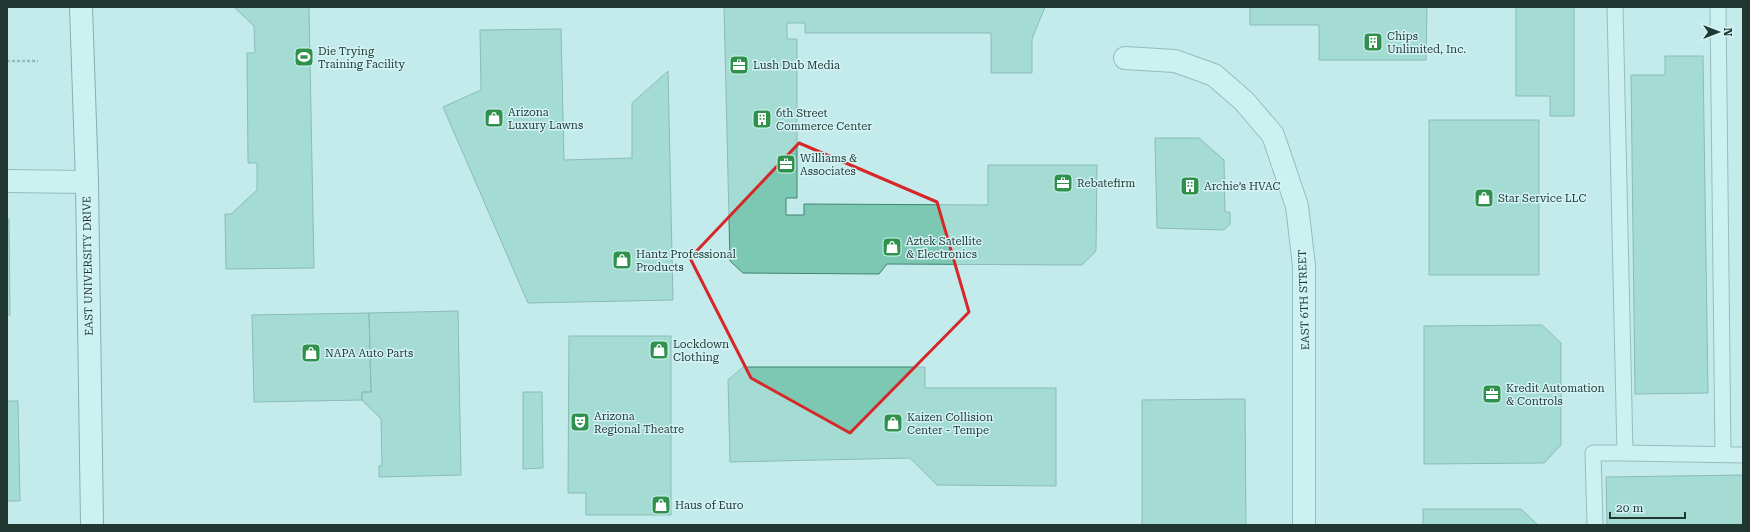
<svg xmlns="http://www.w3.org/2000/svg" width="1750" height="532" font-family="'Roboto Serif',serif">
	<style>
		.building { fill: #7cc8b3; stroke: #438370 }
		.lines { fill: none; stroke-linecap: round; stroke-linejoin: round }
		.lane-casing { stroke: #5b857f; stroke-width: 17 }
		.street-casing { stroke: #5b857f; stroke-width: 24 }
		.secondary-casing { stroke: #3f675f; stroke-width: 24 }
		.path { stroke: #5b857f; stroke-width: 2.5; stroke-dasharray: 3 2; stroke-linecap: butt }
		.lane { stroke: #d7f7f7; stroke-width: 15 }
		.street { stroke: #d7f7f7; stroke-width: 22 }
		.secondary { stroke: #d7f7f7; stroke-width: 22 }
		.marked { fill: none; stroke: #d62828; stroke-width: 3; stroke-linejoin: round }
		.labels { text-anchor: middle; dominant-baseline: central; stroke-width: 3; stroke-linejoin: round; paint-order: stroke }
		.poi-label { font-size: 11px; fill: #1f3631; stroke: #d3f3f4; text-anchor: start }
		.street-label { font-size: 11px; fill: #1f3631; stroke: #d3f3f4 }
	</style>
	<rect width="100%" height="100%" fill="#c4ebec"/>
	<!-- building -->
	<path class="building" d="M234,7H309L314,268L226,269L225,214H231L257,190V163H248L247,53H255L254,26Z
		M724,7H1045L1032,39V73H991V33H805V23H787V39H797V198H786V215H804V204L988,205V165H1097L1096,251L1082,265L887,264L879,274L743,273L730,261Z
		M1236,7H1427L1426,60H1319V25H1250V7Z
		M1516,7H1574V116H1550V96H1516Z
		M561,29L564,160L632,158V103L668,71L673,300L528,303L443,107L481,90L480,30Z
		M1665,56H1703L1708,393L1635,394L1631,75H1665Z
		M1429,120H1539V275H1429Z
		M1155,138H1199L1224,160L1225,212H1230V224L1224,230L1157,228Z
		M7,219H9L10,315H7Z
		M458,311L461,475L379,477V466L382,465L381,419L362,400V392H371L369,313Z
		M369,313L371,392H362V400L254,402L252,315Z
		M1542,325L1561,343V445L1544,463L1424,464V326Z
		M569,336H671V515H586V493H568Z
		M743,367H925V388H1056V486L937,485L910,458L730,462L728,380Z
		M523,392H542L543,468L523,469Z
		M1245,399L1246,525H1142V400Z
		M7,401H18L20,501H7Z
		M1743,475V525H1607L1606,477Z
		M1423,509H1521L1538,525H1423Z"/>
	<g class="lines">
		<defs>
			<path id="lane" d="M1718,7L1723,454
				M1625,453L1743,455
				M1595,525L1593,453H1625L1615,7"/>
			<path id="street" d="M1125,58L1175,61L1214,75L1244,101L1273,135L1297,206L1304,266V525
				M7,181L87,182"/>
			<path id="secondary" d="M81,7L87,182L92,525"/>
		</defs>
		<!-- lane casing -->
		<use href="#lane" class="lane-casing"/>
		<!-- street casing -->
		<use href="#street" class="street-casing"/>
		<!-- secondary casing -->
		<use href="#secondary" class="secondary-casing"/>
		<!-- path -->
		<path class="path" d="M7,61H38"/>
		<!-- lane -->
		<use href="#lane" class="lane"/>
		<!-- street -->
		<use href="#street" class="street"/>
		<!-- secondary -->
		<use href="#secondary" class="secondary"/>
	</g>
	<!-- marked area -->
	<path d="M0 0H1750V532H0ZM799,143L937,202L969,312L850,433L751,378L690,258Z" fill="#c4ebec" fill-opacity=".55" fill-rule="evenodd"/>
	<path class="marked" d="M799,143L937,202L969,312L850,433L751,378L690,258Z"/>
	<!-- icons -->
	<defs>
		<symbol id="building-square" viewBox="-11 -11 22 22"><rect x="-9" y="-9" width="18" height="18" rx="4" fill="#2f914c" stroke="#d3f3f4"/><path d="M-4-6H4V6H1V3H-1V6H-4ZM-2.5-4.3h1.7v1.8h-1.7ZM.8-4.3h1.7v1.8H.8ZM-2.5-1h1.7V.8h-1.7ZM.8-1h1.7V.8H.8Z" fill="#fff"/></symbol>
		<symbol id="stadium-square" viewBox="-11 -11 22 22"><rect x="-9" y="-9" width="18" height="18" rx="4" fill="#2f914c" stroke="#d3f3f4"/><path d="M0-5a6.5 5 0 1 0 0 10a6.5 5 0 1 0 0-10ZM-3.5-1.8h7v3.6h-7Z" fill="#fff"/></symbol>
		<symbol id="office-square" viewBox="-11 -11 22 22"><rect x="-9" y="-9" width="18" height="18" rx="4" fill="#2f914c" stroke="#d3f3f4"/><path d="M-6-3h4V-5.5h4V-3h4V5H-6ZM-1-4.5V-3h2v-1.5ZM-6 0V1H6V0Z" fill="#fff"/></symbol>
		<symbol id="shop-square" viewBox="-11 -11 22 22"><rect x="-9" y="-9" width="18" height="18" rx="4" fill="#2f914c" stroke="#d3f3f4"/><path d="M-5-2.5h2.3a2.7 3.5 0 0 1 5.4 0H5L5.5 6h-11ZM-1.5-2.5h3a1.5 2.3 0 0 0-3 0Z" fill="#fff"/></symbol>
		<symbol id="theatre-square" viewBox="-11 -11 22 22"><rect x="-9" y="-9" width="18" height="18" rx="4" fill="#2f914c" stroke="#d3f3f4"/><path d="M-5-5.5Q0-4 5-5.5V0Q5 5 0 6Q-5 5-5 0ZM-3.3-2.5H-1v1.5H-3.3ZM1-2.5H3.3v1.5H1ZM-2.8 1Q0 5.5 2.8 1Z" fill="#fff"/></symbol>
	</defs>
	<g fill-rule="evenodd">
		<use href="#building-square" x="1362" y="31" width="22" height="22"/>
		<use href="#stadium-square" x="293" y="46" width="22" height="22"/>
		<use href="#office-square" x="728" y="54" width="22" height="22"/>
		<use href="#shop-square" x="483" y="107" width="22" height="22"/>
		<use href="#building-square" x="751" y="108" width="22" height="22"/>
		<use href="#office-square" x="775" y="153" width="22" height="22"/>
		<use href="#office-square" x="1052" y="172" width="22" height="22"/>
		<use href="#building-square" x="1179" y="175" width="22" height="22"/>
		<use href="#shop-square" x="1473" y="187" width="22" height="22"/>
		<use href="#shop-square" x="881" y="236" width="22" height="22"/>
		<use href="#shop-square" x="611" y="249" width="22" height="22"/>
		<use href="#shop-square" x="648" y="339" width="22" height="22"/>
		<use href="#shop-square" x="300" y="342" width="22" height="22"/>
		<use href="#office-square" x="1481" y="383" width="22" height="22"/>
		<use href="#theatre-square" x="569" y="411" width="22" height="22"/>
		<use href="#shop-square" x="882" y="412" width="22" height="22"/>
		<use href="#shop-square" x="650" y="494" width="22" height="22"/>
	</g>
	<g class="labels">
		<!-- poi labels -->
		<g class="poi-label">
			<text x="1387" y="36">Chips<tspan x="1387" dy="13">Unlimited, Inc.</tspan></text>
			<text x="318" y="51">Die Trying<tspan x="318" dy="13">Training Facility</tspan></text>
			<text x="753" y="65">Lush Dub Media</text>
			<text x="508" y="112">Arizona<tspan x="508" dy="13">Luxury Lawns</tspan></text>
			<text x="776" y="113">6th Street<tspan x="776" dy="13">Commerce Center</tspan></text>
			<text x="800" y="158">Williams &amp;<tspan x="800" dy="13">Associates</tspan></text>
			<text x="1077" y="183">Rebatefirm</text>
			<text x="1204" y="186">Archie’s HVAC</text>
			<text x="1498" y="198">Star Service LLC</text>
			<text x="906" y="241">Aztek Satellite<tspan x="906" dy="13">&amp; Electronics</tspan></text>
			<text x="636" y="254">Hantz Professional<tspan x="636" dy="13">Products</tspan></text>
			<text x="673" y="344">Lockdown<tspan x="673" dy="13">Clothing</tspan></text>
			<text x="325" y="353">NAPA Auto Parts</text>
			<text x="1506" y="388">Kredit Automation<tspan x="1506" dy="13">&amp; Controls</tspan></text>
			<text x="594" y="416">Arizona<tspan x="594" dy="13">Regional Theatre</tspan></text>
			<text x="907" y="417">Kaizen Collision<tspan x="907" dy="13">Center - Tempe</tspan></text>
			<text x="675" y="505">Haus of Euro</text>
		</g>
		<!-- street labels -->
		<g class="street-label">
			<text transform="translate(88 266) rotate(-91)">EAST UNIVERSITY DRIVE</text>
			<text transform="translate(1304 300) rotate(-92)">EAST 6TH STREET</text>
		</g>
	</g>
	<!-- border -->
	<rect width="1750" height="532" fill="none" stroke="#1f3631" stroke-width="16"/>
	<!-- north arrow -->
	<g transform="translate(1718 32) rotate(90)" stroke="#d3f3f4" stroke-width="3" paint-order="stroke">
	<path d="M0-3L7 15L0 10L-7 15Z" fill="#1f3631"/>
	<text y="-6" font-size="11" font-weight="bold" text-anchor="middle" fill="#1f3631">N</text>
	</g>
	<!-- scale -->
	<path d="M1610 512v6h75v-6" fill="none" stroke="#1f3631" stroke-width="2"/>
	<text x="1616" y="512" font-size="12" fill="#1f3631" stroke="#d3f3f4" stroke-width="3" paint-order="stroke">20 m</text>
</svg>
